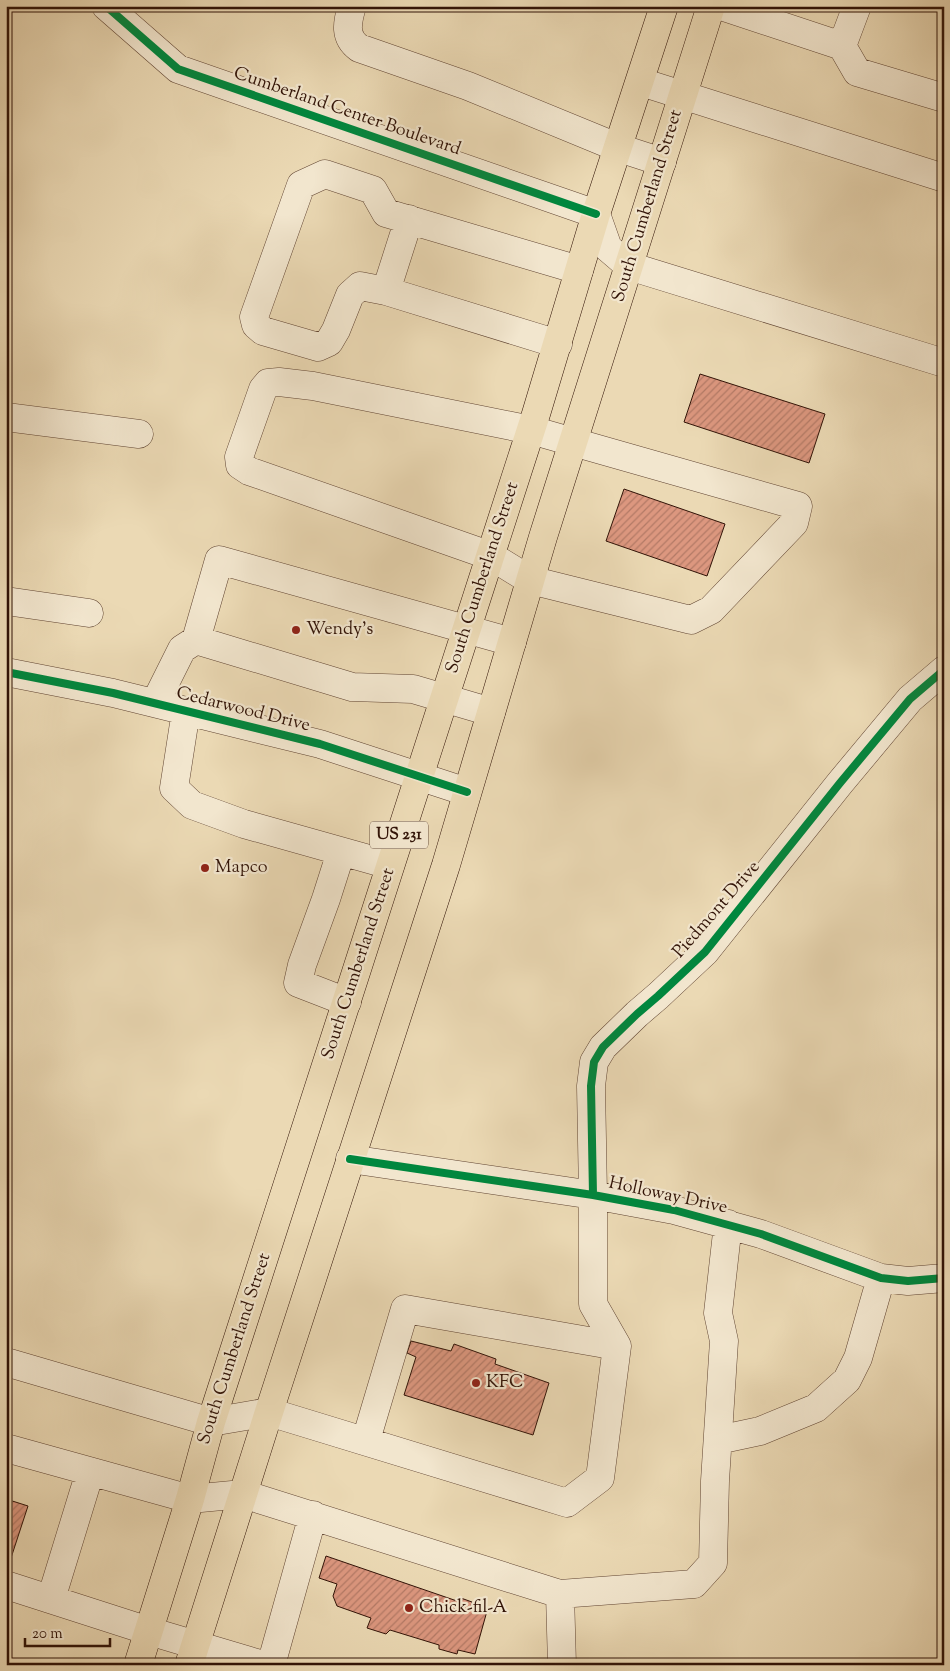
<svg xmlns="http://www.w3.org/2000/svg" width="950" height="1671" font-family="'Sorts Mill Goudy',serif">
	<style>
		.building { fill: url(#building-hatch); stroke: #311307 }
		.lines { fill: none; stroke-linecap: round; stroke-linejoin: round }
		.minor-casing { stroke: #604432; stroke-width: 29 }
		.major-casing { stroke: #311307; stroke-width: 29 }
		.minor { stroke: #f2e6ce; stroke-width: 28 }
		.major { stroke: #ebd9b4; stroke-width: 28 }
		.cycleway-casing { stroke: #f2e6ce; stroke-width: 11 }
		.cycleway { stroke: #00873e; stroke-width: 8 }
		.poi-dot { fill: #8f2418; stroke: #f2e6ce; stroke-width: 2 }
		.labels { text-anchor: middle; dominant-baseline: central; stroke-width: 4.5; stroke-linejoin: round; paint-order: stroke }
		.shield { fill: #f2e6ce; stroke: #6b5243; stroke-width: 1 }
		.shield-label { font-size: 16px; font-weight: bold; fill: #311307 }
		.street-label { font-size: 18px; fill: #311307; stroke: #f2e6ce }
		.poi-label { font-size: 18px; fill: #311307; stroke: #f2e6ce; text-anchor: start }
	</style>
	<defs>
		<pattern id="building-hatch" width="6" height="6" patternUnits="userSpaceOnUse" patternTransform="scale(1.25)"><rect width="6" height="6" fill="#dc977f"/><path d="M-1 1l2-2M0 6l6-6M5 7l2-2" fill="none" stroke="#b37a66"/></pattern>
	</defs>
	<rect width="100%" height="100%" fill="#ebd9b4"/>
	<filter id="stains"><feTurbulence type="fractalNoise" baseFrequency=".004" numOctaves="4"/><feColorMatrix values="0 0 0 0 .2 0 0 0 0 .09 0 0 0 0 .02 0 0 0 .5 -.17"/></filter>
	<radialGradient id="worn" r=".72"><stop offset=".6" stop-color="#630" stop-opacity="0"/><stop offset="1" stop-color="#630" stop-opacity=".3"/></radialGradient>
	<!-- building -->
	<path class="building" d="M700,374L825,414L809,463L684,422Z
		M624,489L725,524L707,576L606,541Z
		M411,1341L451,1351L454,1344L496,1359L495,1364L549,1383L533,1435L404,1395L416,1357L407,1353Z
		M6,1499L28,1506L10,1561L6,1560Z
		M326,1556L457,1601L458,1597L472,1602L471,1606L487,1611L475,1654L458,1650L457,1654L439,1649V1645L390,1630L386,1634L367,1628L371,1618L337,1606L333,1596L337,1584L319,1578Z"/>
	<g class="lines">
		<defs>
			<path id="minor" d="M106,6L178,69L596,214L608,248L629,266L944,363
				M352,6C347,23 344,37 359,48L468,86L619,148L662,162
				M721,6L842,46L857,72L944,98
				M842,46L857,6
				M641,82L944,178
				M386,291L409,219
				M558,344L386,291L360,286L350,295L336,330L329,342L318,347L263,331L256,325L254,317L301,185L325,174L373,190L386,213L579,270
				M279,382L313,386L531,430L798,506L794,523L711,610L691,620L530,580L491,556L249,471L240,465L239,457L263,389L268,383Z
				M6,417L139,434
				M6,601L89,613
				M6,672L113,693L320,744L467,792
				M155,703L182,649L196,640
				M186,711L174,788L192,805L244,824L390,865
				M491,712L413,689L352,687L196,640L219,560L512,642
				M341,852L326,899L302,965L298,983L347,1002
				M350,1159L593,1195L674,1210L761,1234L881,1278L908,1281L944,1278
				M6,1362L211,1422L269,1412L567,1503L600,1478L617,1346L593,1304V1195L591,1086L594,1062L603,1047L637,1014L658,996L705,952L840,783L910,699L944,670
				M366,1440L405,1309L617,1346
				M718,1440L760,1431L816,1408L847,1380L858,1358L881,1278
				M6,1448L190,1499L243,1494L560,1594L562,1665
				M6,1585L149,1631L263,1665
				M560,1594L694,1584L713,1563L715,1481L724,1341L718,1313L728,1224
				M51,1599L90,1472
				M271,1665L313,1515"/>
			<path id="major" d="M138,1665L190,1499L211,1422L536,414L596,214L664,6
				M189,1665L269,1412L446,865L543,537L711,6"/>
		</defs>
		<!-- minor casing -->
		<use href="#minor" class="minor-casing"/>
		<!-- major casing -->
		<use href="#major" class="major-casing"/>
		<!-- minor -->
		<use href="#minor" class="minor"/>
		<!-- major -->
		<use href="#major" class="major"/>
		<defs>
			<path id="cycleway" d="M106,6L178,69L596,214
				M6,672L113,693L320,744L467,792
				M350,1159L593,1195L674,1210L761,1234L881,1278L908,1281L944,1278
				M593,1195L591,1086L594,1062L603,1047L637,1014L658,996L705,952L840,783L910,699L944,670"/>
		</defs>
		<!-- cycleway casing -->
		<use href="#cycleway" class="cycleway-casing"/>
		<!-- cycleway -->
		<use href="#cycleway" class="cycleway"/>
	</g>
	<!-- markers -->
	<g class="poi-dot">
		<circle cx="296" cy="630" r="5"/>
		<circle cx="205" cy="868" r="5"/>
		<circle cx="476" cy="1383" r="5"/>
		<circle cx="409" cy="1608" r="5"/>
	</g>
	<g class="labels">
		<!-- shield labels -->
		<rect class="shield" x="370" y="821.5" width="58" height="27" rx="4"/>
		<g class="shield-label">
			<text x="399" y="835">US 231</text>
		</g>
		<!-- street labels -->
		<g class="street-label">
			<text transform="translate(347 112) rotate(19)">Cumberland Center Boulevard</text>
			<text transform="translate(648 206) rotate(-73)">South Cumberland Street</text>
			<text transform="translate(483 578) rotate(-72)">South Cumberland Street</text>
			<text transform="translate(243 710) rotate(14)">Cedarwood Drive</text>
			<text transform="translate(717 910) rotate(-49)">Piedmont Drive</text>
			<text transform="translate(359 964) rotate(-72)">South Cumberland Street</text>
			<text transform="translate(668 1196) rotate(12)">Holloway Drive</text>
			<text transform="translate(235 1349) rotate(-72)">South Cumberland Street</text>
		</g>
		<!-- poi labels -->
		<g class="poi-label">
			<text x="306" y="630">Wendy's</text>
			<text x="215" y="868">Mapco</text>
			<text x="486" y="1383">KFC</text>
			<text x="419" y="1608">Chick-fil-A</text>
		</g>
	</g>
	<!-- margin -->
	<rect width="950" height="1671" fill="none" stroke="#ebd9b4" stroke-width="25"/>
	<rect x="8" y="8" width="935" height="1656" fill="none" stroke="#311307" stroke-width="2.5"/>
	<rect x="12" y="12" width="925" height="1646" fill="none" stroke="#311307"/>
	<!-- scale -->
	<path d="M25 1638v8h85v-8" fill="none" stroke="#311307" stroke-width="2.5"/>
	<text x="32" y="1638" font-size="15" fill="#311307" stroke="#f2e6ce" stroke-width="4" paint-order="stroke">20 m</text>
	<rect width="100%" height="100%" filter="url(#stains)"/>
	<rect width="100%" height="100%" fill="url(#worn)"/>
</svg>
